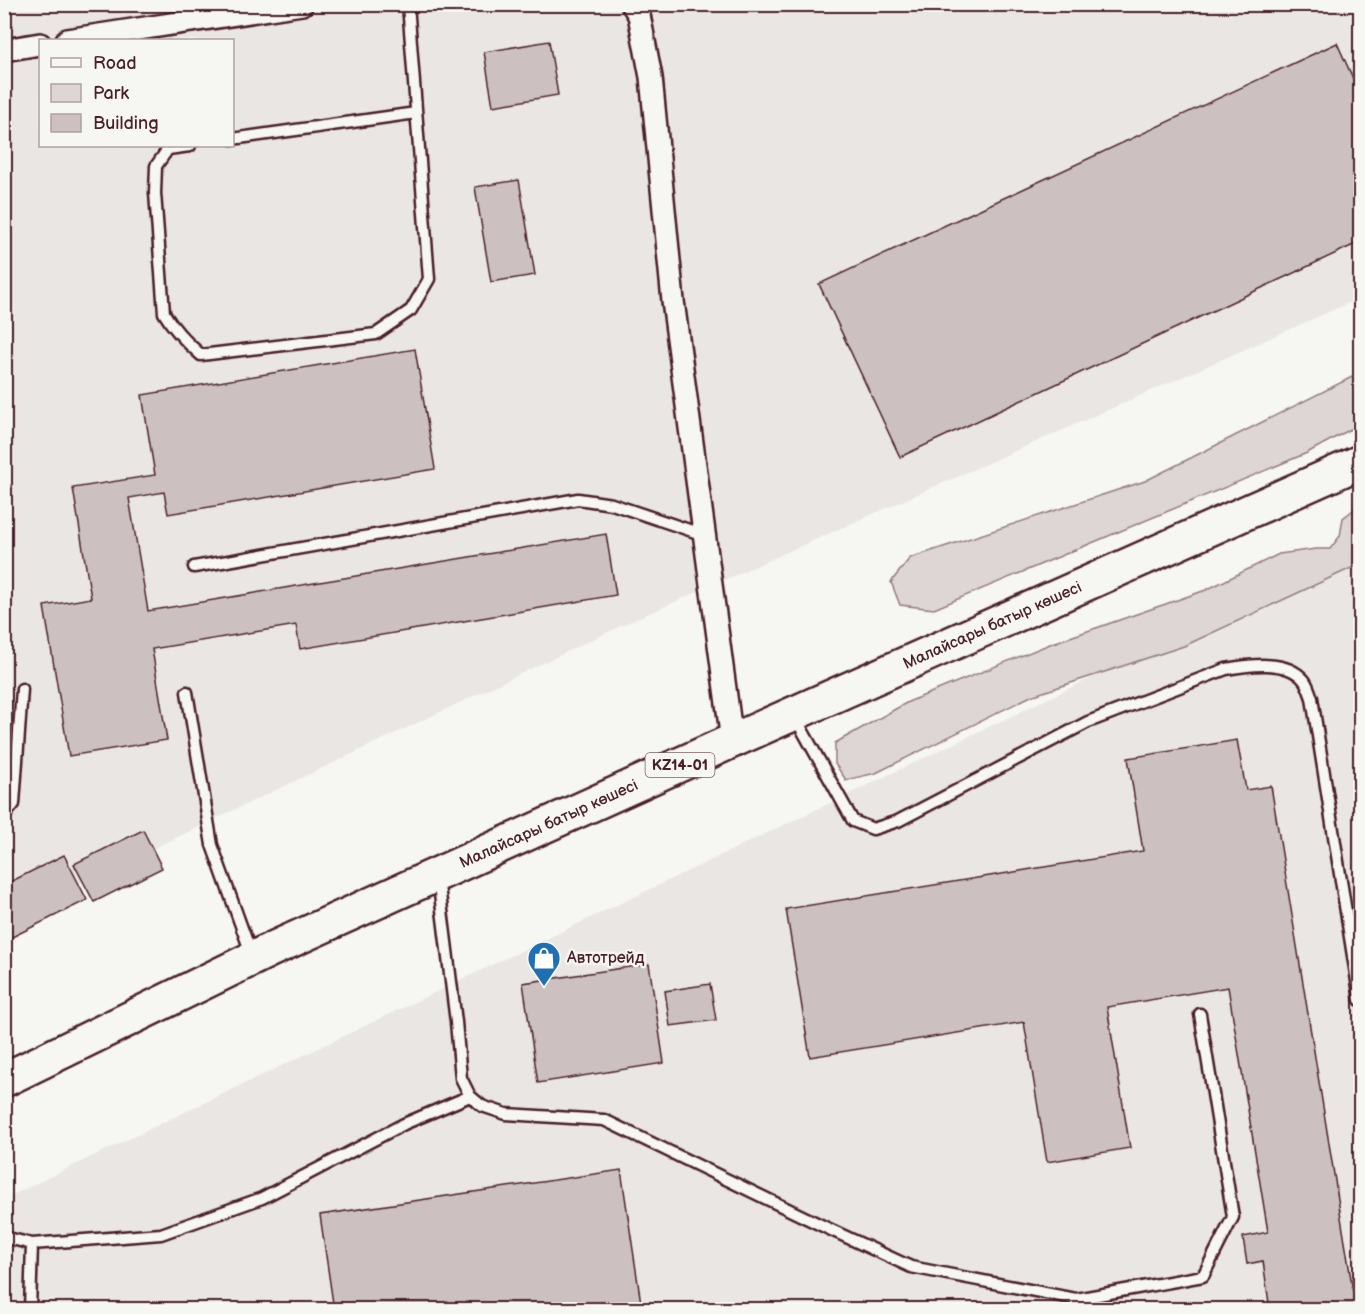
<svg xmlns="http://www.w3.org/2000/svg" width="1365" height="1314" font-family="'Balsamiq Sans',sans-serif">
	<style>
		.built { fill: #e9e6e3; fill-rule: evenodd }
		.green { fill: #ddd6d5; stroke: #947a80; stroke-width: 1.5 }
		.building { fill: #ccc1c0; stroke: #4a1f2b; stroke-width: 1.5 }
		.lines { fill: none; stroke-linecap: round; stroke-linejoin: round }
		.service-casing { stroke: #4a1f2b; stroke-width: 15 }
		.minor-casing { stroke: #4a1f2b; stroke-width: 26 }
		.trunk-casing { stroke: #4a1f2b; stroke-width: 38 }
		.service { stroke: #f6f6f2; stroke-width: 10 }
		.minor { stroke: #f6f6f2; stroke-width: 21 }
		.trunk { stroke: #f6f6f2; stroke-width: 33 }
		.labels { text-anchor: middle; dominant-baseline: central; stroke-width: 5; stroke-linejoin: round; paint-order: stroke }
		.shield { fill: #f6f6f2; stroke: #7e6067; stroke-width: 1.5 }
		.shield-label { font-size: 15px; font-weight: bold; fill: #4a1f2b }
		.street-label { font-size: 16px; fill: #4a1f2b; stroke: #f6f6f2 }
		.poi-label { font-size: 16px; fill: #4a1f2b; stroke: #f6f6f2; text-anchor: start }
	</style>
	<rect width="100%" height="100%" fill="#f6f6f2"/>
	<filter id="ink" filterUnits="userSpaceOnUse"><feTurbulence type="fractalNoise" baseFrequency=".0167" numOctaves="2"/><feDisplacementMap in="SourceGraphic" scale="12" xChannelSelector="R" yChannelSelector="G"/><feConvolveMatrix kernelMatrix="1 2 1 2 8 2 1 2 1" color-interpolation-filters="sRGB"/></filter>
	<g filter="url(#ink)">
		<!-- built -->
		<path class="built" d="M5,5H1360V298L627,623L5,919ZM40,40H232V146H40Z
			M1360,549V1309H5L4,1199Z"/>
		<!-- green -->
		<path class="green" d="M1360,373V424L1307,453L934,609L900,605L891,582L910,558L1145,481Z
			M1360,505V564L1184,646L1031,696L876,773L846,780L835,764V743L908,702L1050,644L1206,590L1279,554L1316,549H1330L1340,536L1343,518Z"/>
		<!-- building -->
		<path class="building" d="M549,41L558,95L493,106L484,52Z
			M1337,43L1360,94V242L900,457L819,284Z
			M519,180L535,275L491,282L475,187Z
			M415,349L435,469L168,514L164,492L129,498L148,611L606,534L616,595L300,649L296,625L152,649L167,740L69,756L44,606L91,598L73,488L155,475L142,395Z
			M1237,740L1246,790L1271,786L1356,1310H1270L1263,1261L1247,1264L1243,1237L1268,1232L1228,987L1107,1007L1130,1148L1047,1162L1024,1022L810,1057L786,909L1143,851L1128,758Z
			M143,830L162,868L94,902L74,864Z
			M64,855L87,900L4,941V885Z
			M649,964L664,1063L538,1083L523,983Z
			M710,984L716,1020L670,1026L665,991Z
			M621,1170L642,1310H334L320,1215Z"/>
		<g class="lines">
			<defs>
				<path id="service" d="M232,139L416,113
					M190,146L168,149L156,166L155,193L164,313C174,330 186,342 201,355L376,334L411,310L429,279L408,4
					M194,567L578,499L612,504L704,535
					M187,692L212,845L252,956
					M795,717L853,821L873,829L898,821L1088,722L1226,669C1249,665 1287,659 1304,680C1308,685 1310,693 1312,698L1360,1000
					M4,816L14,804L22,689
					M438,878L456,1022L461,1078L470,1096L482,1106L506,1114L604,1120L827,1228L911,1267L1076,1299
					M4,1237L32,1244L161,1234L262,1198L404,1124L470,1096
					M30,1310L32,1244
					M1077,1310L1076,1299L1203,1276L1233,1217L1200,1014"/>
				<path id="minor" d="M632,4L639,15L651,77L673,301L732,741
					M67,40L302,4
					M4,50L40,44"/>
				<g id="trunk">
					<path id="s1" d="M4,1080L270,950L732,741L1360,462"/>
				</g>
			</defs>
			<!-- service casing -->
			<use href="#service" class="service-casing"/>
			<!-- minor casing -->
			<use href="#minor" class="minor-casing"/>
			<!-- trunk casing -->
			<use href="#trunk" class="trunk-casing"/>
			<!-- service -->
			<use href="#service" class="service"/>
			<!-- minor -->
			<use href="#minor" class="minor"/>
			<!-- trunk -->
			<use href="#trunk" class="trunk"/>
		</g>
	</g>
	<!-- icons -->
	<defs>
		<symbol id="shop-pin" viewBox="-11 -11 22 30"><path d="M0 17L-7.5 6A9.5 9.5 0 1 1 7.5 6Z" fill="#1f6fb2" stroke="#f6f6f2"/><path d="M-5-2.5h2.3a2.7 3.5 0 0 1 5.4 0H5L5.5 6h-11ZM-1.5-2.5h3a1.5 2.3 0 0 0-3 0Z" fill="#fff"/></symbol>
	</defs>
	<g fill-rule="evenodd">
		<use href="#shop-pin" x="525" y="939" width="38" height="52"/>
	</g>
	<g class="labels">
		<!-- shield labels -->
		<rect class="shield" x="645.5" y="753" width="69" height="24" rx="4.5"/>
		<g class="shield-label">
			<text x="680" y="765">KZ14-01</text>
		</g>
		<!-- street labels -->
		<g class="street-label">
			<text stroke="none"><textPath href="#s1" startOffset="1088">Малайсары батыр көшесі</textPath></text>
			<text stroke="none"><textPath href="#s1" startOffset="602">Малайсары батыр көшесі</textPath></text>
		</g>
		<!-- poi labels -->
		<g class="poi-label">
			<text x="567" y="958">Автотрейд</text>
		</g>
	</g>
	<!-- margin -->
	<rect width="1365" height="1314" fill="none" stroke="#f6f6f2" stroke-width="24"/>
	<rect x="12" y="12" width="1341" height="1290" fill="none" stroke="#4a1f2b" stroke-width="2" filter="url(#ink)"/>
	<!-- legend -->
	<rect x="39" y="39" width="195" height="108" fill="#f6f6f2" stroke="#b1a0a2" stroke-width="1.5"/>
	<rect x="51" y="58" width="30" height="9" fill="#f6f6f2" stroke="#b1a0a2" stroke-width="1.5"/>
	<text x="93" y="69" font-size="18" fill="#4a1f2b">Road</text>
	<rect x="51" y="84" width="30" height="18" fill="#ddd6d5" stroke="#b1a0a2" stroke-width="1.5"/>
	<text x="93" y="99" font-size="18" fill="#4a1f2b">Park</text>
	<rect x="51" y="114" width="30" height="18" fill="#ccc1c0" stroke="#b1a0a2" stroke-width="1.5"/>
	<text x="93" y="129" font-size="18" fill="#4a1f2b">Building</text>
</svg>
